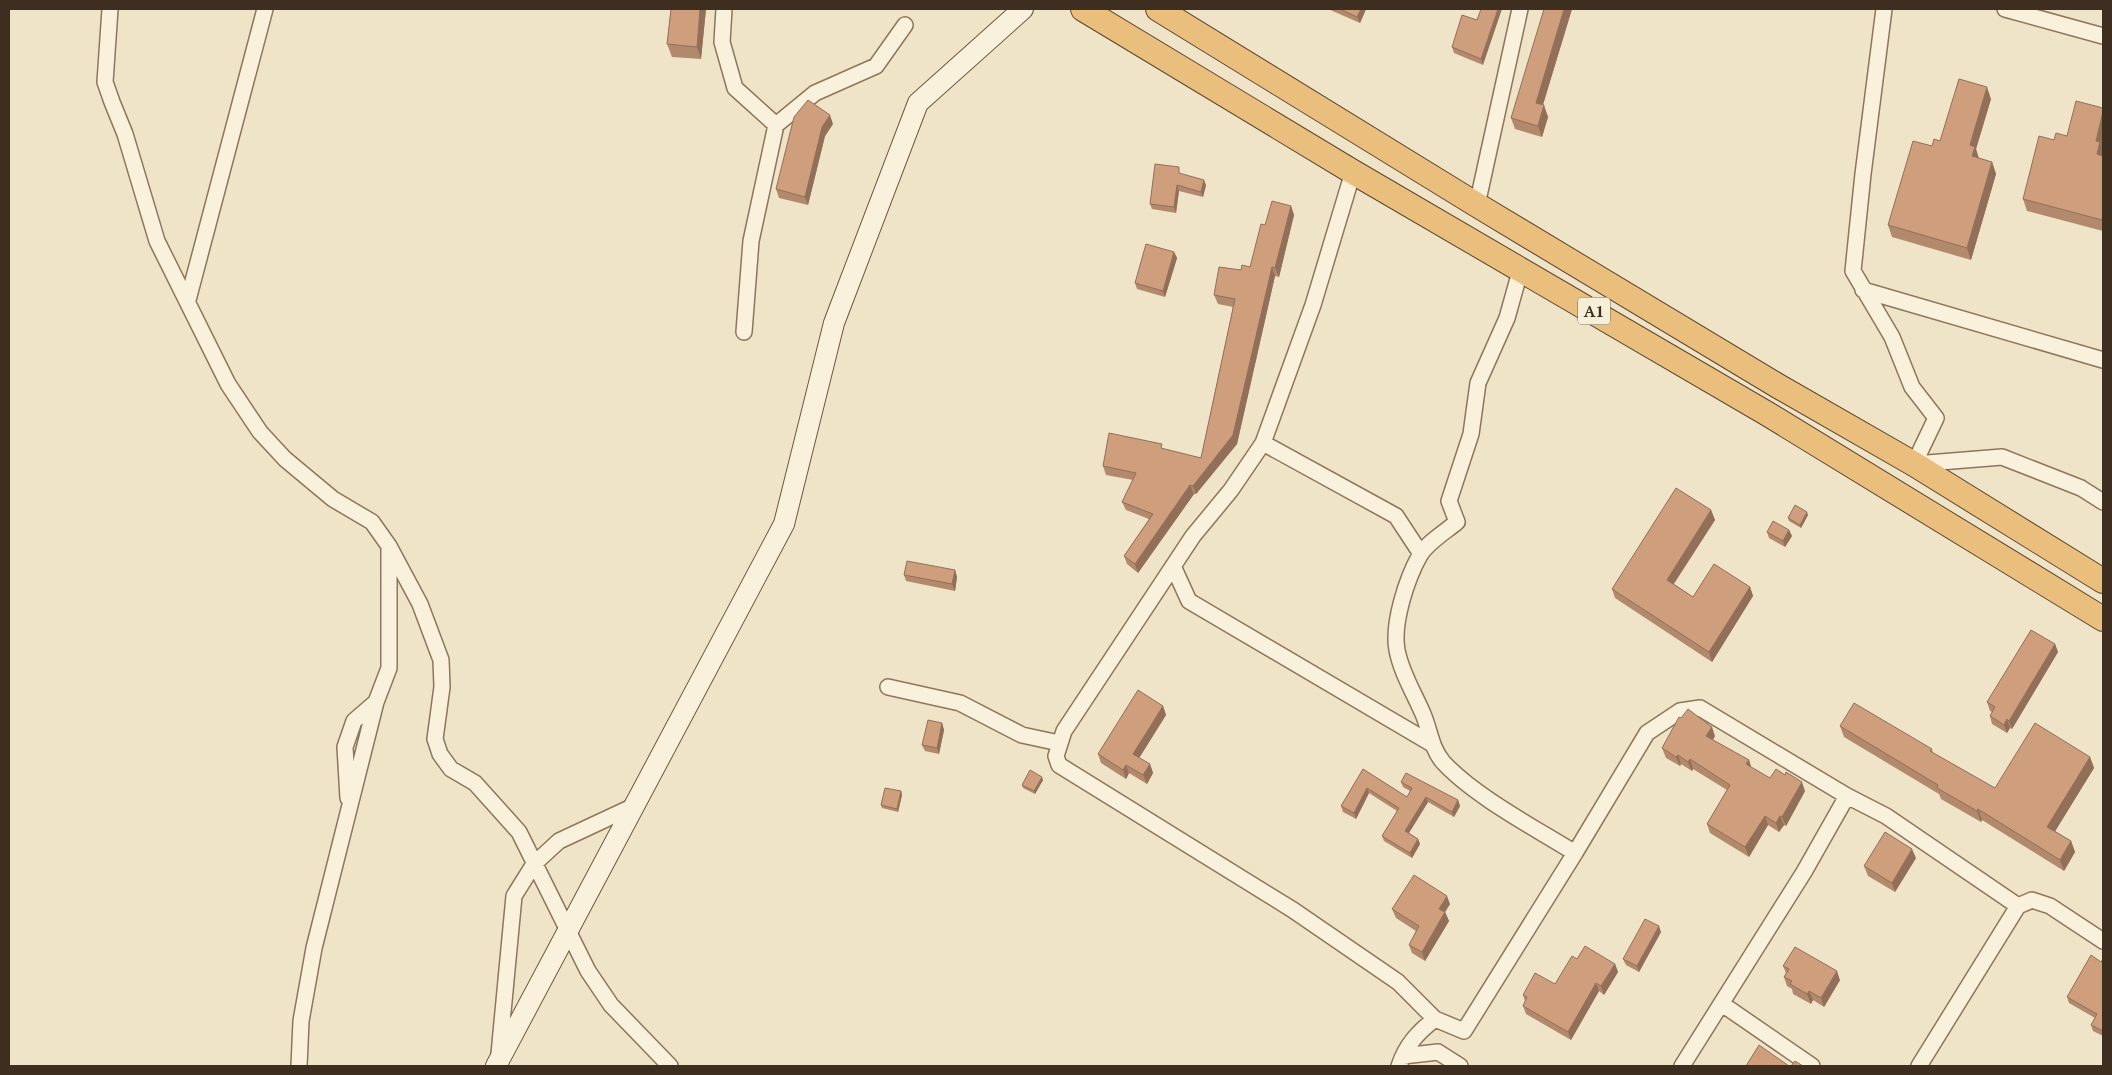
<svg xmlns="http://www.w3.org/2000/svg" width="2112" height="1075" font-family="'PT Serif',serif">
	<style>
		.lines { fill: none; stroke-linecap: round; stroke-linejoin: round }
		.minor-casing { stroke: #8d765c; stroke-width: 18 }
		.secondary-casing { stroke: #6f573f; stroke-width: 22 }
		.trunk-casing { stroke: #5b4430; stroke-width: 26 }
		.minor { stroke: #faf1dc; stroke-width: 15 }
		.secondary { stroke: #faf1dc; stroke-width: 20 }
		.trunk { stroke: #eabe7c; stroke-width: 24 }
		.wall { fill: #b2896c }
		.shaded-wall { fill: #916f58 }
		.building { fill: #cf9f7d; stroke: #916f58 }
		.labels { text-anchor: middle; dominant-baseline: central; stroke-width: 4; stroke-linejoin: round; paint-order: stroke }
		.shield { fill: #f7eed8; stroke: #756857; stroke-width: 1 }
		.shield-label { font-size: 16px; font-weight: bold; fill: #3d2e20 }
	</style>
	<rect width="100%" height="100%" fill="#f0e4c8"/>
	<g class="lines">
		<defs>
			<path id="minor" d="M110,9L105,82L112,102L125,134L157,241L228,384L260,432L285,459L333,499L372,522L389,546L420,604L441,660L442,687L435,739L440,754L451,769L475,783L519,832L588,971L611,1005L670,1066
				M724,9L722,42L735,88L776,125
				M1884,9L1863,174L1853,271L1892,337L1912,387L1936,418L1914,464
				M2005,9L2103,36
				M1353,172L1313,305L1263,443L1231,490L1193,536L1064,731L1056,756L1059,765L1293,910L1398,982L1435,1019
				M1477,205L1520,9
				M1863,290L2103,360
				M188,300L265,9
				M744,332L751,241L776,125L815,93L876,66L905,25
				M1263,443L1396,516L1421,554
				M1915,464L2002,457L2081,488L2103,502
				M1173,566L1189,601L1432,744
				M888,687L960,703L1022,735L1059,743
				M348,798L345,747L354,721L376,702
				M1575,853L1647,733L1680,711L1700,708L1847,796
				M1722,1004L1812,1066
				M499,1054L514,896L534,864L559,841L634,806
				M1403,1056L1438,1052L1460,1066
				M299,1066L301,1021L314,948L376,702L389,668V549
				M1399,1066C1406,1045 1418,1032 1435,1019L1464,1031L1575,853C1535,828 1474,796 1443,762C1431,748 1430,730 1423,714C1414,693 1401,672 1397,650C1392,623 1407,578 1420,555C1428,542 1445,532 1457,522L1449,501L1471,434L1478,383L1507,318L1521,268
				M1682,1066L1804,872L1847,796L1886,816L2018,906
				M1919,1066L2018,906L2032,900L2050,906L2103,941"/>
			<path id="secondary" d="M496,1066L784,524L834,323L918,103L1023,9"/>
			<path id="trunk" d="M1083,9L1353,172L1766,413L2103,619
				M1158,9L1477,205L1778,386L1914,464L2103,581"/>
		</defs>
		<!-- minor casing -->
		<use href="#minor" class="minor-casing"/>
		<!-- secondary casing -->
		<use href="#secondary" class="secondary-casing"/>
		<!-- trunk casing -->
		<use href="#trunk" class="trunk-casing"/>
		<!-- minor -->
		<use href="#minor" class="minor"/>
		<!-- secondary -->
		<use href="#secondary" class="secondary"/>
		<!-- trunk -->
		<use href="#trunk" class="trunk"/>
	</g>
	<!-- wall -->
	<path class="wall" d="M671,9H706L701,59L672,57L667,44Z
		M1328,9H1366L1360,23Z
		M1572,9L1543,105L1548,117L1542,137L1515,129L1511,118Z
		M1477,20L1483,65L1454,53L1452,47Z
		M1991,99L1976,149L1979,159L1992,162L1996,174L1971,260L1892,237L1888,225L1932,146L1940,141Z
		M833,124L825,136L808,205L779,198L776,189Z
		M2067,136L2103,140L2102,147L2103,152V231L2027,211L2023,199L2054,140Z
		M1181,174L1206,185L1203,197L1179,191L1176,213L1152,209L1150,204Z
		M1291,206L1294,215L1279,277L1275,276L1237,444L1196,494H1194L1138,573L1127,564L1124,556L1149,519L1126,510L1122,502L1133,480L1106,475L1103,466L1163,449L1201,458L1233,307L1218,304L1214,295L1241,270L1250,267L1265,225Z
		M1174,252L1177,258L1165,297L1137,289L1135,283Z
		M1711,510L1715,520L1674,584L1693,597L1750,587L1753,596L1712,662L1615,598L1612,589Z
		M1808,515L1801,528L1789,521L1788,518Z
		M1789,530L1792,536L1785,547L1769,538L1767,532Z
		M955,570L957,577L955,591L906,581L904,575Z
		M2055,644L2058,652L2012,729L2010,728L2007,733L1992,724L1990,716L1992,712L1990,711L1987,702Z
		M1163,706L1166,715L1139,758L1150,764L1153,773L1147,784L1129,773L1126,779L1101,763L1098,754Z
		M942,723L944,730L939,754L925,751L922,745Z
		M1840,726L1932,749L1933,753L1995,788L2090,757L2094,768L2055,831L2071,841L2075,852L2064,871L1982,820L1981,822L1941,799L1939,794L1844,737Z
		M1715,736L1713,740L1749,760L1751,767L1770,778L1805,791L1786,826L1784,825L1779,832L1768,825L1749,857L1710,833L1707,824L1727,790L1693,769L1692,771L1681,764L1680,766L1666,758L1662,748Z
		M1363,769L1407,797L1410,791L1403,787L1401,782L1458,800L1460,806L1454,817L1428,802L1409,833L1418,839L1420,844L1412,858L1384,841L1382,836L1397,811L1369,793L1356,819L1343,812L1341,806Z
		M1043,780L1035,794L1023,788L1022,785Z
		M901,791L902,795L898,812L882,808L881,805Z
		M1916,858L1895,892L1868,876L1864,866Z
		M1450,904L1445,912L1449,921L1425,961L1412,953L1409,945L1416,931L1396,918L1392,909Z
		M1661,932L1639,972L1626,965L1623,959Z
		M1577,959L1615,964L1618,972L1604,995L1599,991L1571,1040L1526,1014L1523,1006L1525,1001L1523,995L1555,984Z
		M2103,959V1036L2093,1031L2091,1025L2095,1018L2069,1003L2067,997L2101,962Z
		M1783,966L1840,980L1824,1007L1813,1000L1811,1004L1793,994L1792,989L1787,986L1784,977L1786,973Z"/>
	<!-- shaded-wall -->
	<path class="shaded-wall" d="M700,9H706L701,59L697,47Z
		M1361,9H1366L1360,23L1357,17Z
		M1498,9H1502L1483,65L1481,59Z
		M1564,9H1572L1540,114L1536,103Z
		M1987,87L1991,99L1976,149L1979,159L1972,156L1970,145Z
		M1544,105L1548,117L1542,137L1538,126Z
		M2103,111V140L2102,147L2103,152V157L2097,154L2096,141Z
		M830,115L833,124L825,136L808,205L805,197L822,127Z
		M1992,162L1996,174L1971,260L1967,248Z
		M1204,180L1206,185L1203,197L1201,192Z
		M1177,185L1179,191L1176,213L1174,207Z
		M1291,206L1294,215L1279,277L1275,268Z
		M1174,252L1177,258L1165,297L1163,291Z
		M1272,267L1275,276L1237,444L1196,494L1193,486Z
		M1190,485L1194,494L1138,573L1135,564Z
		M1711,510L1715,520L1670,589L1667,580Z
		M1807,512L1808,515L1801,528L1800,525Z
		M1789,530L1792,536L1785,547L1783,541Z
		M955,570L957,577L955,591L952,584Z
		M1750,587L1753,596L1712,662L1709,652Z
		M2055,644L2058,652L2012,729L2009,721Z
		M1163,706L1166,715L1136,763L1133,754Z
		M2007,719L2010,728L2007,733L2004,725Z
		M942,723L944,730L939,754L937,748Z
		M1712,727L1715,736L1709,746L1706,736Z
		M1678,755L1681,764L1680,766L1676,757Z
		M2090,757L2094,768L2051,838L2047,827Z
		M1690,759L1693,769L1692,771L1688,762Z
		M1749,760L1752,770L1746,764Z
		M1150,764L1153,773L1147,784L1143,775Z
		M1126,765L1129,773L1126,779L1123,770Z
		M1042,777L1043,780L1035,794L1034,791Z
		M1802,782L1805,791L1786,826L1782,817Z
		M1367,788L1369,793L1356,819L1354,813Z
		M901,791L902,795L898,812L897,809Z
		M1426,797L1428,802L1407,836L1405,831Z
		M1458,800L1460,806L1454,817L1452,812Z
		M1978,809L1982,820L1981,822L1977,811Z
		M1765,816L1768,825L1749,857L1745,847Z
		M1780,816L1784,825L1779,832L1776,823Z
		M1418,839L1420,844L1412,858L1410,853Z
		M2071,841L2075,852L2064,871L2060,860Z
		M1912,849L1916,858L1895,892L1892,883Z
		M1447,896L1450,904L1445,912L1449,921L1425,961L1422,952L1439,909Z
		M1659,926L1661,932L1639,972L1637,966Z
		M1615,964L1618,972L1604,995L1601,986Z
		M1837,971L1840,980L1824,1007L1821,998Z
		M1596,983L1599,991L1571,1040L1568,1032Z
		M1809,991L1813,1000L1811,1004L1807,994Z"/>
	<!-- building -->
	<path class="building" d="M671,9H700L697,47L667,44Z
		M1340,9H1361L1357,17Z
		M1481,9H1498L1481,59L1452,47L1462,15L1477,20Z
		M1544,9H1564L1536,103L1544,105L1538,126L1511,118Z
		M1959,79L1987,87L1970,145L1975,147L1972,156L1992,162L1967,248L1888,225L1913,141L1932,146L1934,139L1940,141Z
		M808,100L830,115L822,127L805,197L776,189L794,117Z
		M2076,101L2103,108V111L2096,141L2100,142L2097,154L2103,156V215L2102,220L2023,199L2039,136L2054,140L2056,133L2067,136Z
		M1155,164L1179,167V173L1204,180L1201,192L1177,185L1174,207L1150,204Z
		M1272,201L1291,206L1275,268L1272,267L1233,435L1193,486L1190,485L1135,564L1124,556L1153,514L1122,502L1136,473L1103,466L1109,433L1162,444L1161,448L1201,458L1235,299L1214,295L1219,267L1241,270L1242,265L1250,267L1261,224L1265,225Z
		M1146,244L1174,252L1163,291L1135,283Z
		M1676,488L1711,510L1667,580L1693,597L1714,564L1750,587L1709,652L1612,589Z
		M1795,505L1807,512L1800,525L1788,518Z
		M1773,521L1789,530L1783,541L1767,532Z
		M907,561L955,570L952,584L904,575Z
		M2031,630L2055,644L2009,721L2007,719L2004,725L1990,716L1995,707L1987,702Z
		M1138,690L1163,706L1133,754L1150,764L1143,775L1126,765L1123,770L1098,754Z
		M1854,703L1932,749L1930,751L1995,788L2035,723L2090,757L2047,827L2071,841L2060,860L1978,809L1977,811L1937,788L1938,785L1840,726Z
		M1688,709L1712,727L1706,736L1749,760L1746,764L1770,778L1776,769L1785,775L1786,772L1802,782L1782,817L1780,816L1776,823L1765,816L1745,847L1707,824L1730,785L1690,759L1688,762L1678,755L1676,757L1662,748L1679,717L1681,718Z
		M928,720L942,723L937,748L922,745Z
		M1363,769L1407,797L1412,788L1401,782L1406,773L1458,800L1452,812L1426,797L1405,831L1418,839L1410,853L1382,836L1399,808L1367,788L1354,813L1341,806Z
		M1030,770L1042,777L1034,791L1022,785Z
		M885,788L901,791L897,809L881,805Z
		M1885,832L1912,849L1892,883L1864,866Z
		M1414,875L1447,896L1439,909L1445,912L1422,952L1409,945L1419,926L1392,909Z
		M1645,919L1659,926L1637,966L1623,959Z
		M1585,946L1615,964L1601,986L1596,983L1568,1032L1523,1006L1527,997L1523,995L1535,973L1555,984L1572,956L1577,959Z
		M1795,947L1837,971L1821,998L1809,991L1807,994L1790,984L1792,981L1784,977L1789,969L1783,966Z
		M2091,955L2101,962L2103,959V1031L2091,1025L2097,1014L2067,997Z
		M1759,1045L1789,1066H1746Z
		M1795,1061L1803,1066H1791Z"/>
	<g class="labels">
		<!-- shield labels -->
		<rect class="shield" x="1578" y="297.5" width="32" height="27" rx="4"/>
		<g class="shield-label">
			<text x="1594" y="311">A1</text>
		</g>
	</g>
	<!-- border -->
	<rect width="2112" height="1075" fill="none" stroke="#3d2e20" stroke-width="20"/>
</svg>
